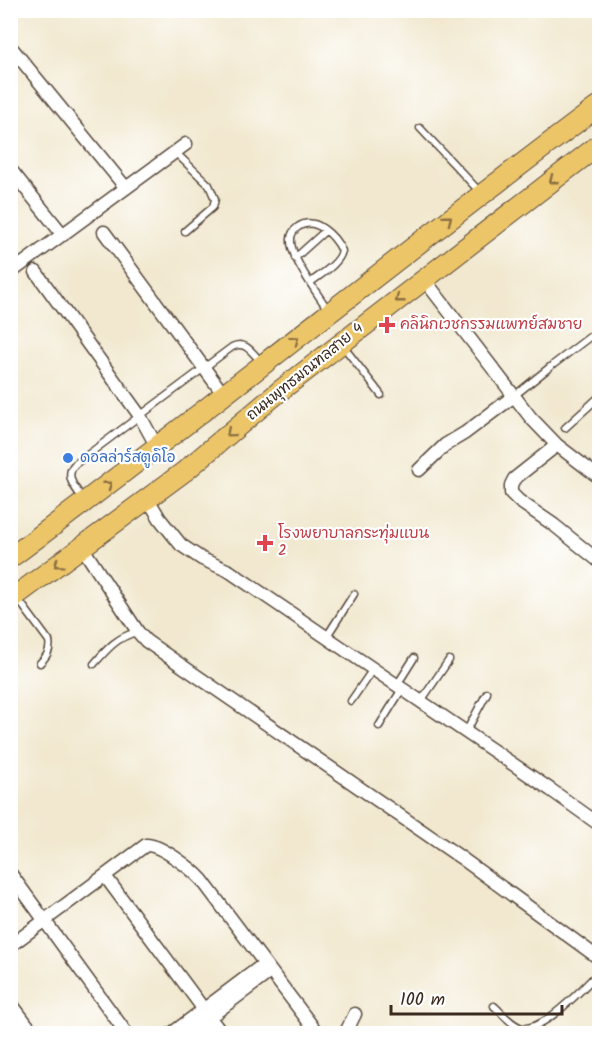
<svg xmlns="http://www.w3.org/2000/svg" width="610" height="1044" font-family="Kalam,'Playpen Sans Thai',sans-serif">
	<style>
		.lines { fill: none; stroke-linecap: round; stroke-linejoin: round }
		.lane-casing { stroke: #564639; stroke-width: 9 }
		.street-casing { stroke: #564639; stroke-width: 15 }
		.primary-casing { stroke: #564639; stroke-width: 22 }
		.lane { stroke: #fff; stroke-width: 6 }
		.street { stroke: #fff; stroke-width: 12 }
		.primary { stroke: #edc569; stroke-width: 20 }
		.oneway { stroke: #8b7040 }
		.health-dot { fill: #e0444e; stroke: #fff; stroke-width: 2 }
		.shop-dot { fill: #3f7fe0; stroke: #fff; stroke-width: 2 }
		.labels { text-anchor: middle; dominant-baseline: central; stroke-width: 4.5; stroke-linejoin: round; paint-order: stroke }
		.health-label { font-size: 15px; fill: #be3a42; stroke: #fff; text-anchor: start }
		.street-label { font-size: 15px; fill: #3b2a1e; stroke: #fff }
		.shop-label { font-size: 15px; fill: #366cbe; stroke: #fff; text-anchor: start }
	</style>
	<rect width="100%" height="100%" fill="#fff"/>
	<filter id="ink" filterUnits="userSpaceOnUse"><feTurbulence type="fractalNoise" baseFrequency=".0167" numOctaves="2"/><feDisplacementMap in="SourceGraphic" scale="12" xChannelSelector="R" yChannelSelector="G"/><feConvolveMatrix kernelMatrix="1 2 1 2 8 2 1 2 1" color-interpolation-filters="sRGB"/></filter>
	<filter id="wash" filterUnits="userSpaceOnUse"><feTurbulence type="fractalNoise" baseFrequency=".008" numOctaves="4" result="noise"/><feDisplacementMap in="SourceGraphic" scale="24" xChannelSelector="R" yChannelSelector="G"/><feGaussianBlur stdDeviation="1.35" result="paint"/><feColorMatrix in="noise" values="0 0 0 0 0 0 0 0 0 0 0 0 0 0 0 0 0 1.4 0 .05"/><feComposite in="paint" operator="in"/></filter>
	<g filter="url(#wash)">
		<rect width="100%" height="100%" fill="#f1e8cf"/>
	</g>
	<g filter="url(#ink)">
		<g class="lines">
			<defs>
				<path id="lane" d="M420,128L479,191
					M175,152L209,185L215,199L213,207L185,231
					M295,258L325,231
					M311,282C321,274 339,264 342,251C335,236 315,215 298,227C294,230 291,234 291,239C289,256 318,294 328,310
					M343,346L381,395
					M554,364L600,329
					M514,396L550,367
					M565,428L600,396
					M84,500C76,489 64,477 74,465L232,347C245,340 252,352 261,362
					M18,599L49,641C51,651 46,657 40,663
					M327,636L354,594
					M94,664C107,649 117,637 137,632
					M397,685L414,658
					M351,701L373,669
					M421,701L449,660
					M379,726L402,689
					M466,732L487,693
					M494,1006C502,1013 513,1027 524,1028C546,1029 585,986 600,971
					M527,1028L534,1034"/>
				<path id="street" d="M10,46L126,188
					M10,169L63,235
					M104,232L224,395
					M36,272L140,416L157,447
					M10,273L186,144
					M424,279L531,418L557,445L600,478
					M557,445L514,479L511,485V493L519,501L554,525L600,562
					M419,470L445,445L465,433L514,396
					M148,499L160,519L181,545L202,559L229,571L551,790L600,825
					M82,547L138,632L146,641L460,857L600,959
					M10,873L127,1034
					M105,876L222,1034
					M10,946L146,845C160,844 192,869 202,880L318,1034
					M10,1002L34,1034
					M171,1034L264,964
					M187,1034L270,972
					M345,1034L355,1014"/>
				<path id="primary" d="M10,558C210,410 401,253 600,105
					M10,600L185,471L281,390L600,144"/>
			</defs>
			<!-- lane casing -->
			<use href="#lane" class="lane-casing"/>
			<!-- street casing -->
			<use href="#street" class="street-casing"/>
			<!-- primary casing -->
			<use href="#primary" class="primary-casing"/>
			<!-- lane -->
			<use href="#lane" class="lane"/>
			<!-- street -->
			<use href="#street" class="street"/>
			<!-- primary -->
			<use href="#primary" class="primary"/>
		</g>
		<!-- one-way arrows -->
		<defs><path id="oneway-chevron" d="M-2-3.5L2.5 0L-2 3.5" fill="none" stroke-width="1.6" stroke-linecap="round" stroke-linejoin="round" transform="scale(1.5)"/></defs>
		<g class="oneway">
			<use href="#oneway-chevron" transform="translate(553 180) rotate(142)"/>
			<use href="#oneway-chevron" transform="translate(448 219) rotate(-38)"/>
			<use href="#oneway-chevron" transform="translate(399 299) rotate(142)"/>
			<use href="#oneway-chevron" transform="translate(295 340) rotate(-38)"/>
			<use href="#oneway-chevron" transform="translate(230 433) rotate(140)"/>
			<use href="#oneway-chevron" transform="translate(108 485) rotate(-38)"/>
			<use href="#oneway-chevron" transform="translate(58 564) rotate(143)"/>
		</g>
	</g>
	<!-- markers -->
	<g class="health-dot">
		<path d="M384 316h6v6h6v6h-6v6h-6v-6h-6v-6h6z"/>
		<path d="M262 534h6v6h6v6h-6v6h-6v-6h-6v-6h6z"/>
	</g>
	<circle class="shop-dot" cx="68" cy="458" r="6"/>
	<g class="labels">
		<!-- health labels -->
		<g class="health-label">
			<text x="400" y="325">คลินิกเวชกรรมแพทย์สมชาย</text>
			<text x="278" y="534">โรงพยาบาลกระทุ่มแบน<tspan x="278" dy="17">2</tspan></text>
		</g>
		<!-- street labels -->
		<g class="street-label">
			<text transform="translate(305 372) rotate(-39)">ถนนพุทธมณฑลสาย 4</text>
		</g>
		<!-- shop labels -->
		<g class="shop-label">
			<text x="80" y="458">ดอลล่าร์สตูดิโอ</text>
		</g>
	</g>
	<!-- margin -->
	<rect width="610" height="1044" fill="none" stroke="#fff" stroke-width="36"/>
	<!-- scale -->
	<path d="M391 1005v9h171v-9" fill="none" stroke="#3b2a1e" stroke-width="3"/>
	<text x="400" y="1005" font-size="18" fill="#3b2a1e" stroke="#ffffff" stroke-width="4.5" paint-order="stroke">100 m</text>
</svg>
